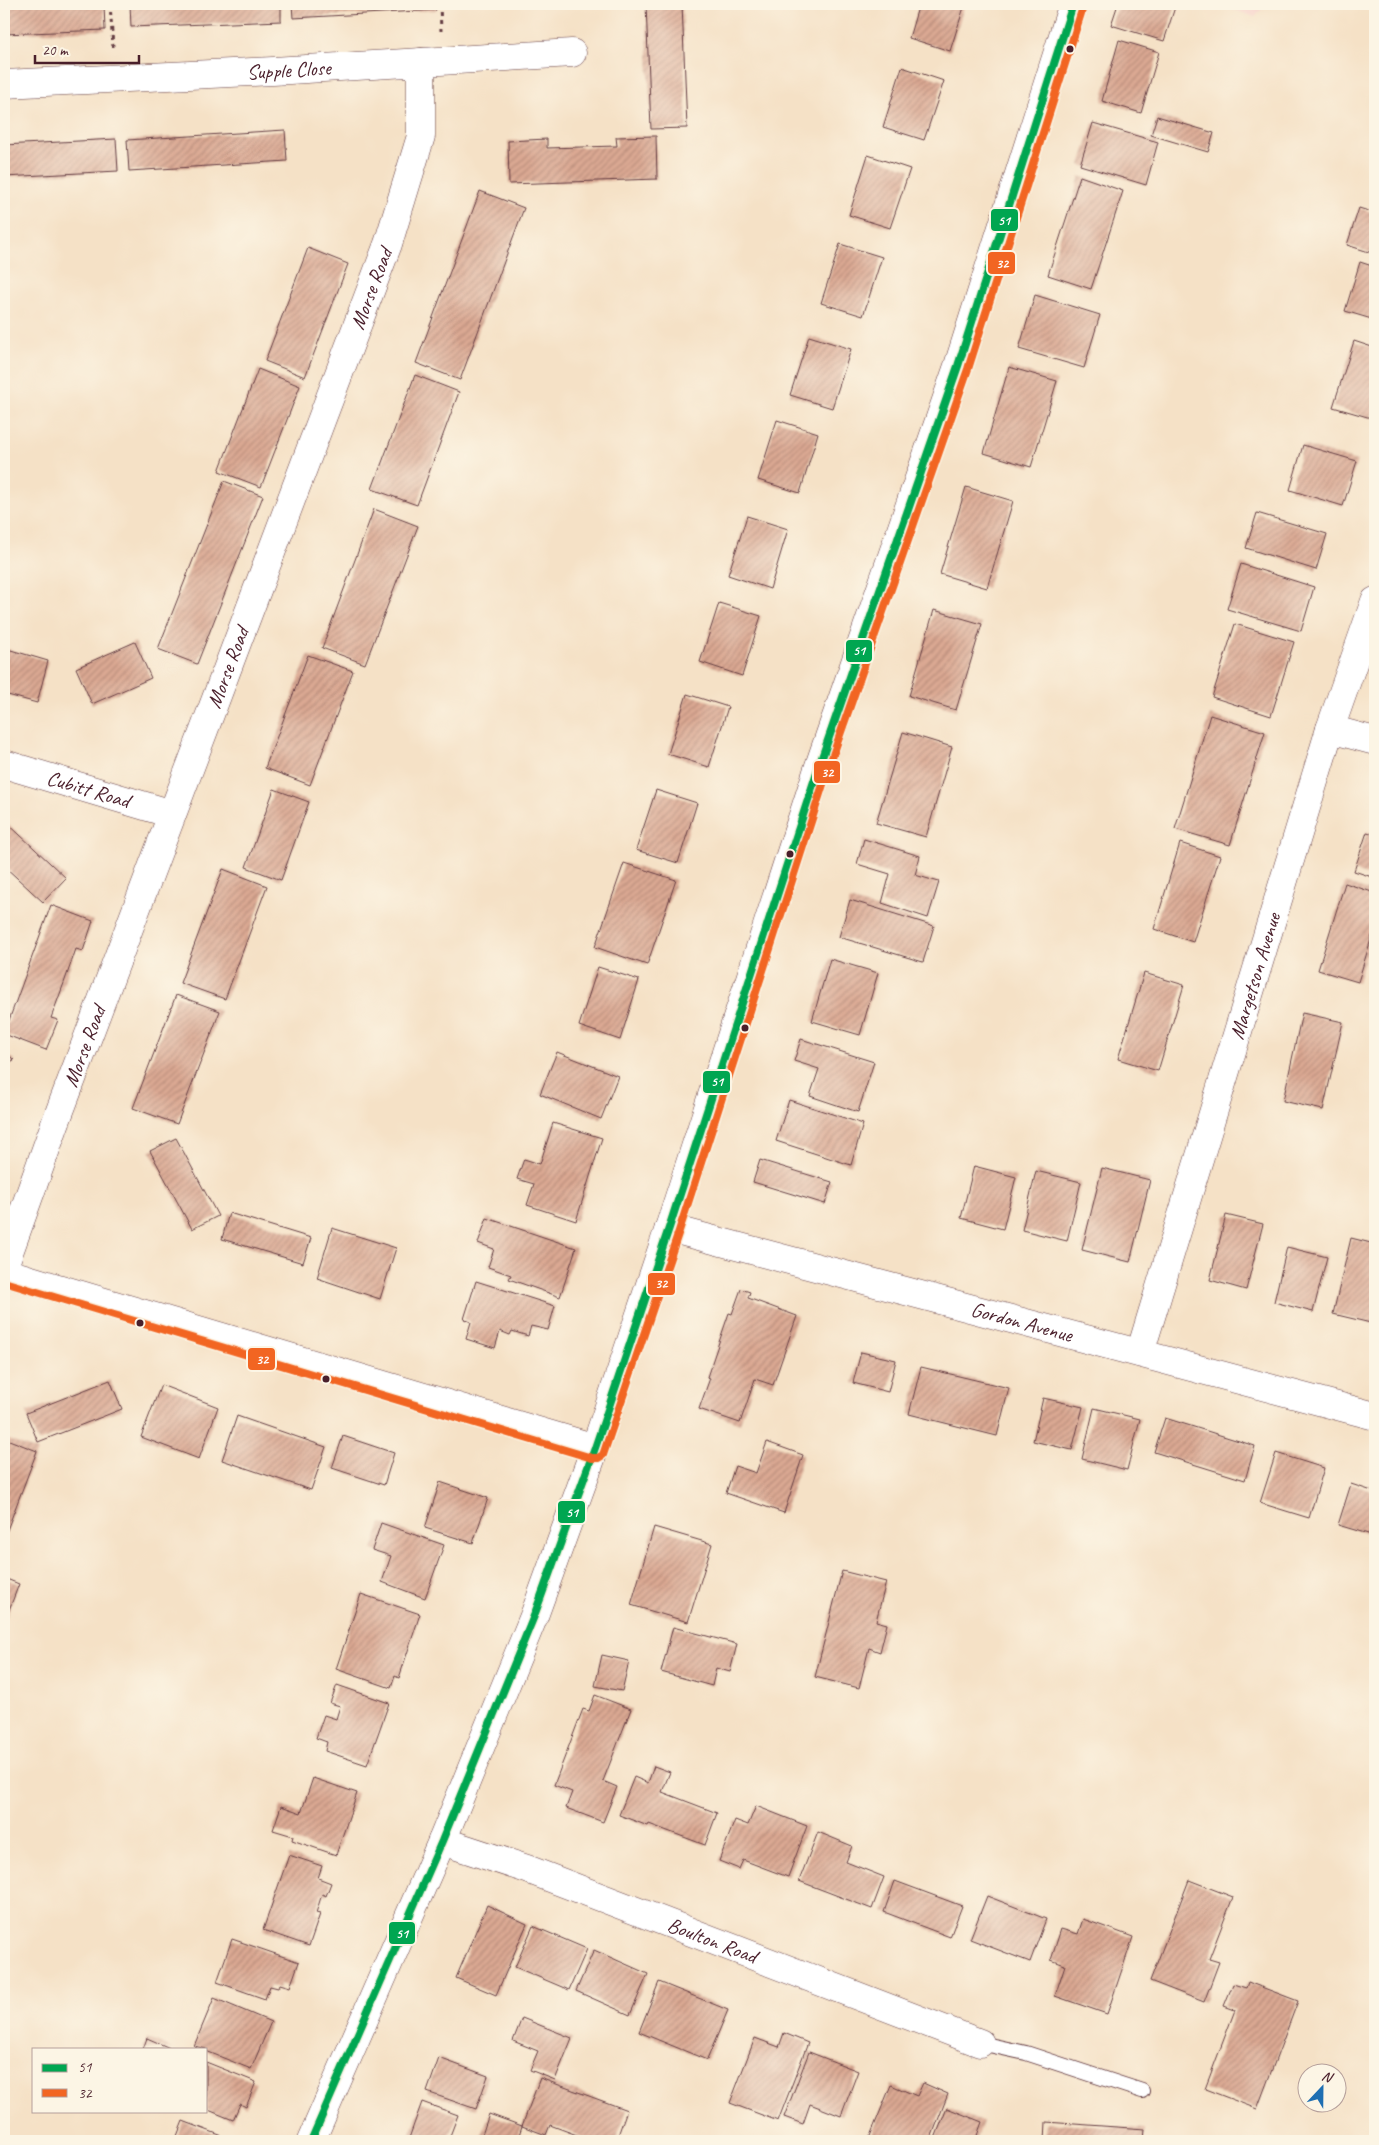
<svg xmlns="http://www.w3.org/2000/svg" width="1379" height="2145" font-family="Caveat,sans-serif">
	<style>
		.built { fill: #f7d0c9 }
		.building { fill: url(#building-hatch) }
		.lines { fill: none; stroke-linecap: round; stroke-linejoin: round }
		.lane-casing { stroke: #643c42; stroke-width: 16 }
		.street-casing { stroke: #643c42; stroke-width: 29 }
		.secondary-casing { stroke: #643c42; stroke-width: 29 }
		.path { stroke: #643c42; stroke-width: 3; stroke-dasharray: 4 4; stroke-linecap: butt }
		.lane { stroke: #fff; stroke-width: 14 }
		.street { stroke: #fff; stroke-width: 28 }
		.secondary { stroke: #fff; stroke-width: 28 }
		.bus-1-casing { stroke: #fcf5e5; stroke-width: 11 }
		.bus-2-casing { stroke: #fcf5e5; stroke-width: 11 }
		.bus-1 { stroke: #00a651; stroke-width: 8 }
		.bus-2 { stroke: #f26522; stroke-width: 8 }
		.bus-dot { fill: #4a1f2b; stroke: #fcf5e5; stroke-width: 2 }
		.labels { text-anchor: middle; dominant-baseline: central; stroke-width: 4.5; stroke-linejoin: round; paint-order: stroke }
		.street-label { font-size: 21px; fill: #4a1f2b; stroke: #fcf5e5 }
		.line-badge { stroke: #fcf5e5; stroke-width: 2 }
		.badge-label { font-size: 14px; text-anchor: middle; font-weight: bold; fill: #fff }
	</style>
	<defs>
		<pattern id="building-hatch" width="6" height="6" patternUnits="userSpaceOnUse" patternTransform="scale(1.25)"><rect width="6" height="6" fill="#dba993"/><path d="M-1 1l2-2M0 6l6-6M5 7l2-2" fill="none" stroke="#b48978"/></pattern>
	</defs>
	<rect width="100%" height="100%" fill="#fcf5e5"/>
	<filter id="ink" filterUnits="userSpaceOnUse"><feTurbulence type="fractalNoise" baseFrequency=".02" numOctaves="2"/><feDisplacementMap in="SourceGraphic" scale="10" xChannelSelector="R" yChannelSelector="G"/><feConvolveMatrix kernelMatrix="1 2 1 2 8 2 1 2 1" color-interpolation-filters="sRGB"/></filter>
	<filter id="wash" filterUnits="userSpaceOnUse"><feTurbulence type="fractalNoise" baseFrequency=".0096" numOctaves="4" result="noise"/><feDisplacementMap in="SourceGraphic" scale="20" xChannelSelector="R" yChannelSelector="G"/><feGaussianBlur stdDeviation="1.12" result="paint"/><feColorMatrix in="noise" values="0 0 0 0 0 0 0 0 0 0 0 0 0 0 0 0 0 1.4 0 .05"/><feComposite in="paint" operator="in"/></filter>
	<g filter="url(#wash)">
		<rect width="100%" height="100%" fill="#f5e1c6"/>
		<!-- built -->
		<path class="built" d="M1219,4H1266L1255,17Z"/>
		<g id="blocks">
			<!-- building -->
			<path class="building" d="M4,4H104L105,30L4,34Z
				M130,4H281V21L131,27Z
				M292,4H436V10L293,18Z
				M646,4H682L687,128L651,129Z
				M919,4H965L950,51L909,38Z
				M1118,4H1176L1164,41L1111,25Z
				M1119,40L1159,52L1141,113L1102,101Z
				M902,67L944,81L924,140L883,127Z
				M1157,116L1214,133L1208,152L1151,135Z
				M1093,123L1158,142L1146,185L1080,165Z
				M285,130L287,161L129,171L127,140Z
				M656,136L657,179L509,184L508,141L547,139V148L617,146L616,137Z
				M116,139L118,171L4,177V145Z
				M868,155L910,169L890,228L849,215Z
				M1080,176L1123,191L1091,289L1048,275Z
				M480,191L524,208L460,380L416,363Z
				M1359,208L1375,213V254L1347,245Z
				M840,244L882,257L863,316L821,303Z
				M308,248L348,264L305,377L265,361Z
				M1360,262L1375,267V320L1345,311Z
				M1035,295L1100,315L1084,368L1019,349Z
				M809,336L851,349L832,408L790,395Z
				M1354,341L1375,348V405L1371,418L1333,407Z
				M1009,367L1057,381L1031,467L984,453Z
				M258,369L300,386L261,487L219,471Z
				M415,375L459,392L417,505L372,489Z
				M777,420L818,433L800,493L758,480Z
				M1303,445L1357,461L1343,506L1290,490Z
				M224,481L263,496L197,664L158,649Z
				M966,487L1013,501L987,588L940,574Z
				M374,509L418,526L365,664L322,648Z
				M1257,513L1327,534L1316,570L1246,548Z
				M747,516L788,529L770,589L728,575Z
				M1241,564L1314,587L1301,631L1227,609Z
				M719,603L761,616L742,676L700,662Z
				M934,610L982,624L956,710L909,696Z
				M1235,624L1294,642L1271,716L1212,697Z
				M135,642L151,678L92,704L76,668Z
				M4,648L48,661L37,703L4,694Z
				M308,655L353,671L310,785L265,768Z
				M687,694L728,707L709,767L668,754Z
				M1210,715L1265,732L1230,845L1175,829Z
				M903,732L952,747L926,837L876,823Z
				M274,789L309,802L281,880L246,867Z
				M656,790L697,803L678,863L636,850Z
				M4,820L66,878L43,902L4,866Z
				M1367,832L1375,834V878L1354,871Z
				M864,839L920,856L915,875L939,882L928,918L882,903L890,874L857,864Z
				M1180,843L1220,856L1193,942L1154,929Z
				M624,863L676,880L647,965L595,947Z
				M223,869L267,886L225,999L180,983Z
				M1345,883L1375,893V926L1358,982L1318,970Z
				M850,900L934,926L923,962L839,937Z
				M51,905L93,921L83,951L76,949L64,983L51,1018L58,1020L46,1050L4,1034Z
				M830,959L878,973L860,1035L812,1021Z
				M598,967L639,980L620,1040L579,1026Z
				M1144,973L1184,985L1158,1071L1118,1059Z
				M176,995L220,1011L177,1124L133,1108Z
				M1302,1013L1343,1022L1323,1110L1283,1101Z
				M801,1039L874,1062L858,1112L810,1096L819,1069L794,1061Z
				M4,1051L14,1060L4,1065Z
				M557,1052L618,1076L601,1119L540,1094Z
				M789,1100L863,1124L851,1165L776,1141Z
				M553,1123L602,1138L576,1221L527,1205L534,1184L517,1179L524,1159L540,1164Z
				M176,1138L218,1216L192,1229L150,1151Z
				M760,1160L832,1182L825,1204L753,1182Z
				M974,1166L1016,1177L1003,1229L961,1218Z
				M1102,1168L1150,1180L1130,1262L1082,1250Z
				M1036,1171L1081,1182L1067,1241L1022,1230Z
				M229,1213L311,1238L303,1263L222,1239Z
				M1226,1215L1263,1224L1246,1290L1210,1280Z
				M487,1218L576,1248L560,1297L509,1279L511,1275L488,1267L494,1249L478,1243Z
				M332,1228L396,1248L380,1299L317,1278Z
				M1351,1238L1375,1244V1324L1333,1314Z
				M1287,1247L1327,1257L1313,1312L1274,1302Z
				M476,1281L555,1306L548,1330L531,1326L528,1336L512,1331L510,1335L500,1331L495,1348L466,1339L471,1322L464,1319Z
				M741,1289L750,1292L748,1298L797,1316L773,1385L755,1379L740,1423L699,1409L710,1378L707,1377L729,1313L732,1314Z
				M861,1352L896,1360L888,1392L853,1383Z
				M921,1367L1009,1388L997,1436L909,1414Z
				M110,1380L122,1409L38,1442L26,1413Z
				M161,1385L218,1407L199,1459L141,1437Z
				M1043,1398L1083,1407L1072,1450L1033,1441Z
				M1094,1408L1140,1419L1127,1470L1082,1459Z
				M237,1416L326,1447L311,1490L222,1460Z
				M1165,1418L1255,1446L1245,1480L1154,1452Z
				M343,1436L394,1453L384,1485L332,1468Z
				M4,1438L37,1451L4,1538Z
				M767,1442L803,1455L784,1513L726,1493L735,1466L756,1473Z
				M1276,1453L1324,1468L1309,1518L1260,1503Z
				M440,1482L488,1498L473,1543L425,1528Z
				M1351,1484L1375,1492V1536L1338,1525Z
				M381,1523L444,1545L425,1598L382,1582L391,1556L372,1550Z
				M654,1527L712,1544L688,1622L631,1605Z
				M842,1571L886,1582L876,1621L887,1624L880,1652L869,1648L859,1688L815,1677Z
				M4,1578L19,1584L4,1623Z
				M361,1594L420,1614L399,1678L395,1676L391,1688L336,1669Z
				M673,1627L737,1644L730,1672L716,1668L712,1686L661,1672Z
				M602,1655L629,1661L622,1691L595,1686Z
				M337,1685L389,1703L367,1765L325,1751L327,1742L316,1738L324,1715L336,1719L340,1706L330,1703Z
				M595,1695L631,1709L603,1781L617,1787L603,1822L566,1808L572,1792L554,1785L583,1709L589,1711Z
				M654,1766L670,1772L662,1792L717,1813L705,1845L649,1824L648,1826L619,1815L634,1777L648,1783Z
				M313,1778L357,1793L336,1855L292,1840L293,1836L273,1830L281,1806L301,1813Z
				M756,1806L807,1826L788,1877L743,1860L739,1869L719,1861L735,1820L748,1825Z
				M818,1832L852,1846L846,1862L884,1877L872,1909L799,1881Z
				M289,1855L322,1866L318,1878L331,1883L326,1896L322,1894L316,1913L320,1914L309,1946L263,1930Z
				M1189,1880L1233,1897L1209,1959L1219,1962L1204,2002L1150,1981Z
				M895,1881L962,1906L950,1937L884,1912Z
				M987,1896L1046,1919L1030,1962L970,1939Z
				M487,1905L527,1924L496,1995L456,1978Z
				M1083,1919L1133,1937L1107,2014L1055,1996L1065,1965L1051,1960L1061,1929L1078,1934Z
				M533,1926L587,1949L569,1990L515,1967Z
				M232,1939L299,1962L290,1987L280,1984L278,1988L270,1986L265,1999L217,1982Z
				M594,1950L648,1974L630,2015L576,1991Z
				M659,1982L728,2010L707,2060L639,2032Z
				M1248,1982L1298,2001L1257,2109L1205,2089L1235,2010L1224,2006L1233,1984L1246,1988Z
				M214,1998L271,2022L251,2069L206,2051V2049L194,2046Z
				M522,2018L572,2038L555,2080L530,2070L538,2051L513,2041Z
				M784,2033L808,2043L778,2121L730,2103L755,2038L779,2047Z
				M147,2038L172,2049H143Z
				M809,2052L858,2071L841,2116L810,2104L803,2124L784,2117Z
				M439,2058L488,2076L476,2109L427,2092Z
				M206,2062L256,2082L246,2107L240,2104L233,2120L206,2109Z
				M540,2078L627,2110L616,2141H593L550,2125L546,2135L522,2126L517,2141H480L489,2114L522,2126Z
				M923,2083L948,2094L930,2141H868L891,2085L917,2096Z
				M422,2102L458,2115L448,2141H408Z
				M947,2108L982,2122L975,2141H934Z
				M183,2121L225,2137L223,2141H175Z
				M1046,2122L1145,2129L1144,2141H1045Z"/>
		</g>
	</g>
	<g filter="url(#ink)">
		<use href="#blocks" fill-opacity="0" stroke="#643c42" stroke-width="1"/>
		<g class="lines">
			<defs>
				<path id="lane" d="M980,2043L1026,2053L1142,2091"/>
				<g id="street">
					<path id="s1" d="M4,84L273,71L572,53"/>
					<path d="M1330,729L1375,741"/>
					<path id="s2" d="M4,764L172,814"/>
					<path id="s3" d="M669,1228L1375,1416"/>
					<path id="s4" d="M4,1266L55,1124L388,244L421,136V62"/>
					<path d="M4,1272L595,1448"/>
					<path id="s5" d="M1140,1353L1330,729L1375,601"/>
					<path id="s6" d="M442,1841L527,1869L980,2043"/>
				</g>
				<path id="secondary" d="M311,2141L442,1841L534,1616L595,1448L669,1228L818,769L958,366L1073,4"/>
			</defs>
			<!-- lane casing -->
			<use href="#lane" class="lane-casing"/>
			<!-- street casing -->
			<use href="#street" class="street-casing"/>
			<!-- secondary casing -->
			<use href="#secondary" class="secondary-casing"/>
			<!-- path -->
			<path class="path" d="M110,4L113,47
				M440,4L441,31"/>
			<!-- lane -->
			<use href="#lane" class="lane"/>
			<!-- street -->
			<use href="#street" class="street"/>
			<!-- secondary -->
			<use href="#secondary" class="secondary"/>
			<defs>
				<path id="bus-1" d="M311,2141L442,1841L534,1616L595,1448L669,1228L818,769L958,366L1073,4"/>
				<path id="bus-2" d="M4,1282L592,1458H598L603,1455L679,1231L827,772L968,369L1083,7"/>
			</defs>
			<!-- bus-1 casing -->
			<use href="#bus-1" class="bus-1-casing"/>
			<!-- bus-2 casing -->
			<use href="#bus-2" class="bus-2-casing"/>
			<!-- bus-1 -->
			<use href="#bus-1" class="bus-1"/>
			<!-- bus-2 -->
			<use href="#bus-2" class="bus-2"/>
		</g>
	</g>
	<!-- markers -->
	<g class="bus-dot">
		<circle cx="1070" cy="49" r="4.5"/>
		<circle cx="790" cy="854" r="4.5"/>
		<circle cx="745" cy="1028" r="4.5"/>
		<circle cx="140" cy="1323" r="4.5"/>
		<circle cx="326" cy="1379" r="4.5"/>
	</g>
	<g class="labels">
		<!-- street labels -->
		<g class="street-label">
			<text stroke="none"><textPath href="#s1" startOffset="285">Supple Close</textPath></text>
			<text stroke="none"><textPath href="#s4" startOffset="1044">Morse Road</textPath></text>
			<text stroke="none"><textPath href="#s4" startOffset="639">Morse Road</textPath></text>
			<text stroke="none"><textPath href="#s2" startOffset="88">Cubitt Road</textPath></text>
			<text stroke="none"><textPath href="#s5" startOffset="394">Margetson Avenue</textPath></text>
			<text stroke="none"><textPath href="#s4" startOffset="234">Morse Road</textPath></text>
			<text stroke="none"><textPath href="#s3" startOffset="365">Gordon Avenue</textPath></text>
			<text stroke="none"><textPath href="#s6" startOffset="288">Boulton Road</textPath></text>
		</g>
	</g>
	<g class="line-badge">
		<rect x="990" y="208" width="29" height="24" rx="5" fill="#00a651"/>
		<rect x="987" y="251" width="29" height="24" rx="5" fill="#f26522"/>
		<rect x="845" y="639" width="28" height="24" rx="5" fill="#00a651"/>
		<rect x="813" y="760" width="28" height="24" rx="5" fill="#f26522"/>
		<rect x="702" y="1070" width="29" height="24" rx="5" fill="#00a651"/>
		<rect x="647" y="1272" width="29" height="24" rx="5" fill="#f26522"/>
		<rect x="247" y="1347" width="29" height="24" rx="5" fill="#f26522"/>
		<rect x="557" y="1500" width="29" height="24" rx="5" fill="#00a651"/>
		<rect x="388" y="1921" width="28" height="24" rx="5" fill="#00a651"/>
	</g>
	<g class="badge-label">
		<text x="1004" y="225">51</text>
		<text x="1002" y="268">32</text>
		<text x="859" y="655">51</text>
		<text x="827" y="777">32</text>
		<text x="717" y="1086">51</text>
		<text x="661" y="1288">32</text>
		<text x="262" y="1364">32</text>
		<text x="572" y="1517">51</text>
		<text x="402" y="1938">51</text>
	</g>
	<!-- margin -->
	<rect width="1379" height="2145" fill="none" stroke="#fcf5e5" stroke-width="20"/>
	<!-- legend -->
	<rect x="32" y="2048" width="175" height="65" fill="#fcf5e5" stroke="#b59f9b"/>
	<rect x="42" y="2064" width="25" height="8" fill="#00a651" stroke="#b59f9b"/>
	<text x="78" y="2072" font-size="15" fill="#4a1f2b">51</text>
	<rect x="42" y="2089" width="25" height="8" fill="#f26522" stroke="#b59f9b"/>
	<text x="78" y="2098" font-size="15" fill="#4a1f2b">32</text>
	<!-- north arrow -->
	<g transform="translate(1322 2088) rotate(22)"><circle r="24" fill="#fcf5e5" stroke="#b59f9b"/>
	<path d="M0-4L9 19L0 12L-9 19Z" fill="#1f6fb2"/>
	<text y="-8" font-size="14" font-weight="bold" text-anchor="middle" fill="#4a1f2b">N</text>
	</g>
	<!-- scale -->
	<path d="M35 55v8h104v-8" fill="none" stroke="#4a1f2b" stroke-width="2.5"/>
	<text x="42" y="55" font-size="15" fill="#4a1f2b" stroke="#fcf5e5" stroke-width="4" paint-order="stroke">20 m</text>
</svg>
